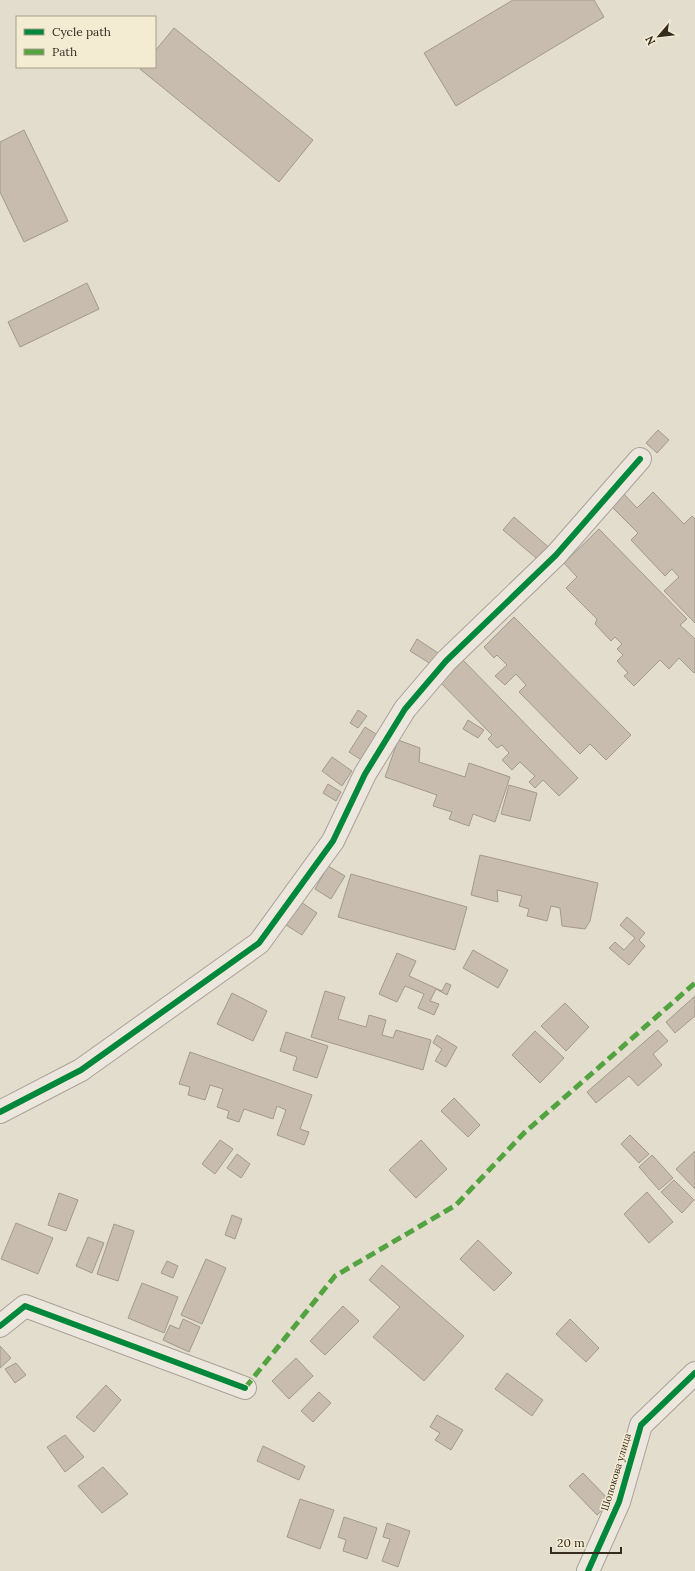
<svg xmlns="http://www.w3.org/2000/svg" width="695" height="1571" font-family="Lora,serif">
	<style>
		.building { fill: #c7bcae; stroke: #a3998c }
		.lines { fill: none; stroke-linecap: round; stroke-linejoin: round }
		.street-casing { stroke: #a8a296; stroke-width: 24 }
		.street { stroke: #ece7de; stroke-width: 22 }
		.quiet { stroke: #53a441; stroke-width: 5; stroke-dasharray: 10 5; stroke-linecap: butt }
		.cycleway-casing { stroke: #f4ebd3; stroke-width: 8 }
		.cycleway { stroke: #00873e; stroke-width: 6 }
		.labels { text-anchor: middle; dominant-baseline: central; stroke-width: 3; stroke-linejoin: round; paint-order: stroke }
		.street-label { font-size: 10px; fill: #362b1f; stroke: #f4ebd3 }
	</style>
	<rect width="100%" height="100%" fill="#e3ddcd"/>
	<!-- building -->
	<path class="building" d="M513,0H594L604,17L456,106L424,53Z
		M174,28L313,140L279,182L140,69L142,67H155V51Z
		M24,130L68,221L24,242L0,192V142Z
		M87,283L99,309L20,347L8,322Z
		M658,430L669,440L657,453L646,443Z
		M622,492L637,508L653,492L684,524L692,516L695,519V623L664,591L679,577L672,569L665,576L631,540L638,533L609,504Z
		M514,517L553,551L542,563L503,530Z
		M599,529L687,619L680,625L695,639V671L694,673L679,658L669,669L660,660L634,686L624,676L628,673L617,661L623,655L617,649L622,644L615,637L611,641L595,624L597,619L566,588L577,577L564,563Z
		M514,617L631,735L606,760L590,744L580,754L519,692L526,685L516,674L505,685L495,676L507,665L497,655L494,658L484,647Z
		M417,639L438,653L431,664L410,651Z
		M463,660L578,778L559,796L543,780L535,788L529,782L535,776L520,762L512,770L502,760L509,753L502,745L497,748L488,739L492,735L440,682Z
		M358,710L367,716L358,728L350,723Z
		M468,720L484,730L478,738L463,729Z
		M365,727L379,736L363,761L349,752Z
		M398,740L420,748L419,762L465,777L469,763L510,777L495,822L473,814L469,826L449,819L452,812L433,806L437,795L385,777Z
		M332,757L352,771L342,786L322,771Z
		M328,784L341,792L336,801L323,793Z
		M509,785L537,793L530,821L501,814Z
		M480,855L598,883L590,921L585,929L562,926L560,908L551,906L547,921L527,916L529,909L519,906L522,896L497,890L498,902L471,895Z
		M328,866L345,876L331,899L315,889Z
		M351,874L467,907L455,950L338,917Z
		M301,902L317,913L302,935L286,925Z
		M627,917L645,933L639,940L645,946L629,965L609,948L615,942L624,950L635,938L620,925Z
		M473,950L508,970L498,988L463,968Z
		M397,953L416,961L409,976L442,991L446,983L451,985L447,995L436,989L430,1001L439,1004L434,1015L418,1008L424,994L405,986L397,1002L379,994Z
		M325,991L345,997L338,1019L366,1027L369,1015L386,1020L382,1035L393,1038L396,1030L431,1040L423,1070L311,1037Z
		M232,993L267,1011L253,1041L217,1024Z
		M695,996V1016L675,1033L666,1022Z
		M565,1003L589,1027L566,1051L541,1026Z
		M658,1030L668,1041L653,1054L662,1065L638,1086L629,1076L596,1103L587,1092Z
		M535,1031L564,1058L540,1083L512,1055Z
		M286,1032L328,1046L317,1078L293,1070L297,1057L280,1051Z
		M437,1035L457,1047L446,1067L435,1061L442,1049L433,1043Z
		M190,1052L312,1095L300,1129L309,1132L304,1145L277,1135L286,1110L277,1106L273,1119L244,1109L239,1122L227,1118L229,1111L217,1107L223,1089L210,1085L205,1100L188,1095L190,1087L179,1084Z
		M454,1098L480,1125L468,1137L441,1111Z
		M630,1135L649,1154L639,1163L621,1144Z
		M220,1140L233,1149L215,1174L202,1164Z
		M421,1140L447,1169L416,1198L389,1170Z
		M695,1151V1189L676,1169Z
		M237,1154L250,1164L241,1178L227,1168Z
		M652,1155L673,1178L659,1190L639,1167Z
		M674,1180L694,1200L682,1213L661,1192Z
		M647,1192L673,1222L649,1243L624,1214Z
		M59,1193L78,1200L66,1231L48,1225Z
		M232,1215L242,1219L235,1239L225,1235Z
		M16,1223L53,1238L38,1274L1,1259Z
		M114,1224L134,1231L118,1281L97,1274Z
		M88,1237L104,1243L92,1273L76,1266Z
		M478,1240L512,1273L494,1291L460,1259Z
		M206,1259L226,1268L202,1324L181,1315Z
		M167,1261L178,1266L173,1278L161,1273Z
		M382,1265L464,1336L424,1381L373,1337L400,1307L369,1280Z
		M142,1283L178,1297L164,1333L128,1318Z
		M343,1306L359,1321L325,1355L310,1341Z
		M183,1319L200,1327L189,1352L163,1340L170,1325L179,1329Z
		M570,1319L599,1348L586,1362L556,1334Z
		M0,1346L11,1358L0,1368Z
		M296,1358L313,1376L289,1399L272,1381Z
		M16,1363L26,1375L15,1383L5,1369Z
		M507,1373L543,1400L532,1416L495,1389Z
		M106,1385L121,1400L94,1432L76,1417Z
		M319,1392L331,1403L313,1422L301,1411Z
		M437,1415L463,1430L451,1450L435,1440L440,1433L430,1427Z
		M65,1435L84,1457L65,1472L47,1447Z
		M263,1446L305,1466L299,1480L257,1461Z
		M103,1467L128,1494L102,1513L78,1486Z
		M583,1473L611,1502L597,1515L569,1486Z
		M300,1499L334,1510L320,1549L287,1537Z
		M344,1517L377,1528L367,1559L343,1551L346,1540L338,1537Z
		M387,1523L410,1531L398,1567L382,1561L390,1539L383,1537Z"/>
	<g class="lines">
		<defs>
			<path id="street" d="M0,1112L81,1070L259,943L333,841L365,774L405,709L446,661L556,555L640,459
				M0,1326L25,1306L245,1388
				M588,1571L619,1502L641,1425L695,1373"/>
		</defs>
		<!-- street casing -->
		<use href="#street" class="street-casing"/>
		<!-- street -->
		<use href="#street" class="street"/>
		<!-- quiet -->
		<path class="quiet" d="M245,1388L335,1276L456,1205L524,1133L695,983"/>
		<defs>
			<path id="cycleway" d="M0,1112L81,1070L259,943L333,841L365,774L405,709L446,661L556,555L640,459
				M0,1326L25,1306L245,1388
				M588,1571L619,1502L641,1425L695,1373"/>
		</defs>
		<!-- cycleway casing -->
		<use href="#cycleway" class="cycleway-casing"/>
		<!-- cycleway -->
		<use href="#cycleway" class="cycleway"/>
	</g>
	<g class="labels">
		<!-- street labels -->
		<g class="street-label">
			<text transform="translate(616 1472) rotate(-73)">Шопокова улица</text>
		</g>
	</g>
	<!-- legend -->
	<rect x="16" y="16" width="140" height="52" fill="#f4ebd3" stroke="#a89e8b"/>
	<rect x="24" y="29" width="20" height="6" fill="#00873e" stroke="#a89e8b"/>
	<text x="52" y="36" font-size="12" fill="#362b1f">Cycle path</text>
	<rect x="24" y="49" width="20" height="6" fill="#53a441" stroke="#a89e8b"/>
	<text x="52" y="56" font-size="12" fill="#362b1f">Path</text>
	<!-- north arrow -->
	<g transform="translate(659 36) rotate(242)" stroke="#f4ebd3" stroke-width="3" paint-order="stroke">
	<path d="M0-3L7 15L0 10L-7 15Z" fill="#362b1f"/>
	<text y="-6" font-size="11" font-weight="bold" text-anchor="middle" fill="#362b1f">N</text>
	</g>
	<!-- scale -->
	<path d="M551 1547v6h70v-6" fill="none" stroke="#362b1f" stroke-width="2"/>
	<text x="557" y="1547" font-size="12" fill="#362b1f" stroke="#f4ebd3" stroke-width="3" paint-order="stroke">20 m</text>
</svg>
